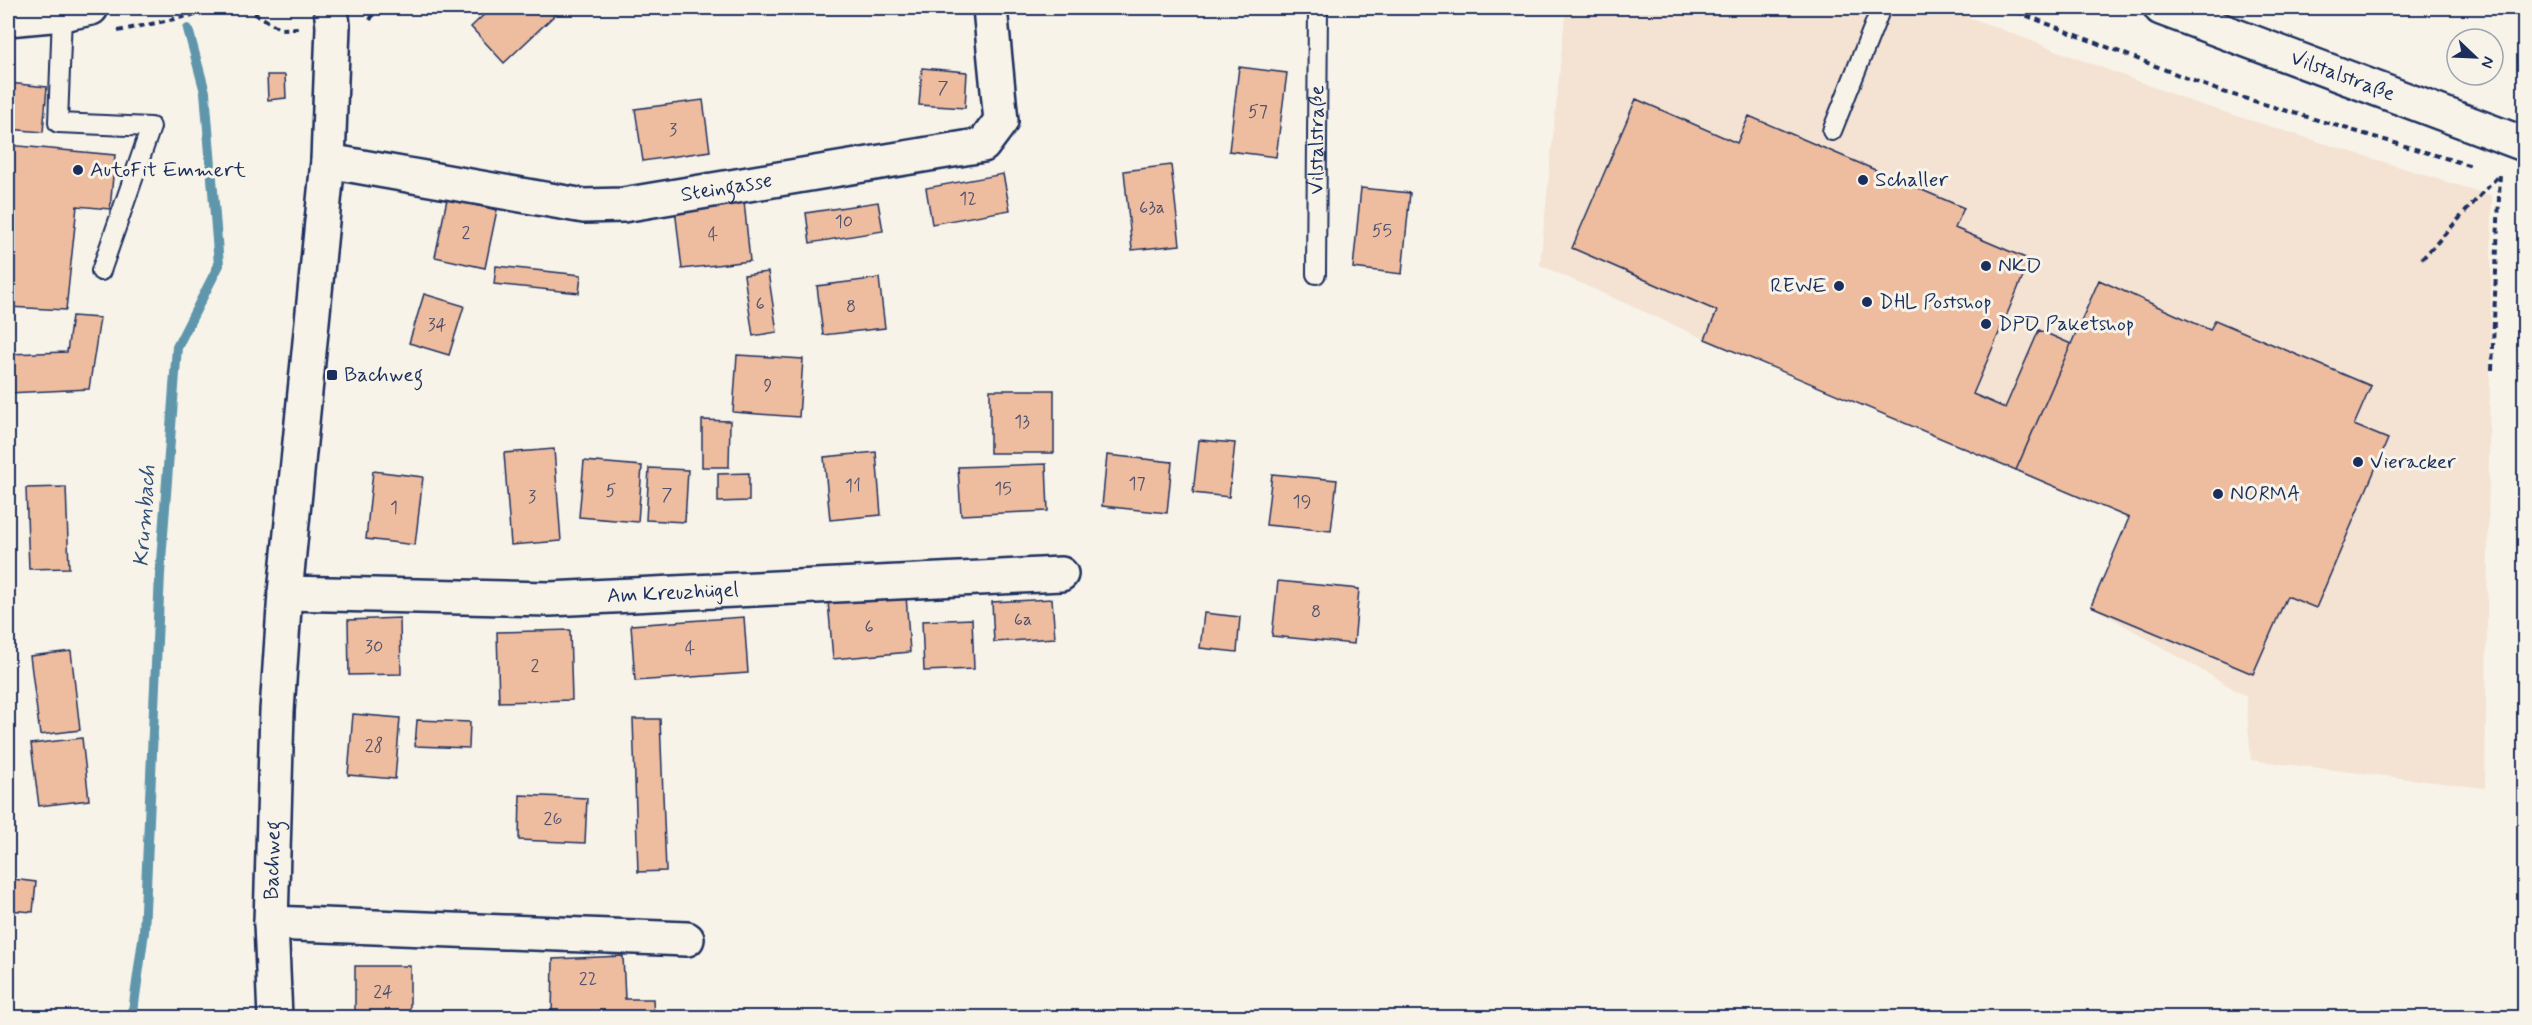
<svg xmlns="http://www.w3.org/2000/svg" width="2532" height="1025" font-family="Mynerve,sans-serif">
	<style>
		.built { fill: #f4e2d2 }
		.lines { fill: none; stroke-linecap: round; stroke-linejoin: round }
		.stream { stroke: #5e96ac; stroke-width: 10 }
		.building { fill: #eebc9f; stroke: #1b2f5e; stroke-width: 1.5 }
		.service-casing { stroke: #1b2f5e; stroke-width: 22 }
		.minor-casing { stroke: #1b2f5e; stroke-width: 38 }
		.tertiary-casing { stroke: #1b2f5e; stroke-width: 38 }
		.secondary-casing { stroke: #1b2f5e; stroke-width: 38 }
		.path { stroke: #1b2f5e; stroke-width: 4; stroke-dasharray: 6 4.5; stroke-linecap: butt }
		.service { stroke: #f7f3e8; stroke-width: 18 }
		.minor { stroke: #f7f3e8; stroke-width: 33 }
		.tertiary { stroke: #f7f3e8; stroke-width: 33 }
		.secondary { stroke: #f7f3e8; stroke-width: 33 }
		.poi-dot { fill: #1b2f5e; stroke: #f7f3e8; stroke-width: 2 }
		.labels { text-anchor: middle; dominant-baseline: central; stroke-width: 6; stroke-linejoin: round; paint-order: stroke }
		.number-label { font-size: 18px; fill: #50526e }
		.street-label { font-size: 21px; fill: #1b2f5e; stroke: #f7f3e8 }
		.poi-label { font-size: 21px; fill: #1b2f5e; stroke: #f7f3e8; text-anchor: start }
		.water-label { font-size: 22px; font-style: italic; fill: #315178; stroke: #f7f3e8 }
	</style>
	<rect width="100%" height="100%" fill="#f7f3e8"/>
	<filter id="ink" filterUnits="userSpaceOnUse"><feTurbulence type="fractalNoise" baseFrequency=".0167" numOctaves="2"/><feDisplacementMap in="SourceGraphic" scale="12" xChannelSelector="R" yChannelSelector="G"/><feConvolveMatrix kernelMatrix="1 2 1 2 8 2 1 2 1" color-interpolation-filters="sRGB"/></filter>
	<g filter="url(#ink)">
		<!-- built -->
		<path class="built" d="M1566,8H1945L2195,103L2492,196L2485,788L2251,760L2246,696L2091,606L2128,518L1705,339L1540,265Z"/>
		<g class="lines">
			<!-- stream -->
			<path class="stream" d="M132,1018L144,932L160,574L177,347L219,265L205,92L188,29"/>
		</g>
		<!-- building -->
		<path class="building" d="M491,8H557L560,10L504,63L471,27Z
			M1118,8H1170V9L1118,12Z
			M1239,67L1287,73L1276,157L1229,151Z
			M922,68L967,72L965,108L919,105Z
			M267,75H285L286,98L268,100Z
			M8,83L47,87L43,132L8,129Z
			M1636,99L1737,143L1749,116L1964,208L1955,228L2030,260L1973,394L2005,408L2039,330L2071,344L2016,470L1705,339L1717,311L1572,248Z
			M703,100L710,151L643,161L635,109Z
			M8,145L115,155L110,209L77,206L66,310L8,307Z
			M1171,165L1180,245L1132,250L1124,171Z
			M1003,174L1010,210L932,224L926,188Z
			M1361,188L1410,193L1402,274L1353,268Z
			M447,199L497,210L485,268L435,257Z
			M744,201L750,261L682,269L675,209Z
			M878,202L883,231L810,243L806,213Z
			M496,266L581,275L579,293L494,284Z
			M768,272L777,332L753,336L744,275Z
			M879,278L885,328L823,335L817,286Z
			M2099,280L2210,330L2215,320L2371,386L2354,425L2388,439L2316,608L2287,596L2253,674L2091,606L2129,518L2016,470Z
			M424,294L464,306L449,355L409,343Z
			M72,316L100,318L89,389L8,393V354L67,352Z
			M2524,336V354L2518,351Z
			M737,355L803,359L799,417L733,412Z
			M990,390H1054V453H990Z
			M702,420L730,421L729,467H702Z
			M1199,440L1235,443L1229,497L1193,493Z
			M554,449L561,541L511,545L504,453Z
			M876,452L881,515L830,520L824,457Z
			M1107,455L1172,462L1167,513L1102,506Z
			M584,461L642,466L638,522L579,517Z
			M1046,464L1048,511L961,515L958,467Z
			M649,468L688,470L685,522L646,520Z
			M373,471L423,477L415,545L366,539Z
			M749,473V501L718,502V474Z
			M1272,474L1337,480L1331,531L1266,525Z
			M66,487L69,568L29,569L26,488Z
			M1278,581L1359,589L1354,644L1272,636Z
			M906,595L910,652L833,659L828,601Z
			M1052,599L1055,638L994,642L992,602Z
			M1204,613L1240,617L1237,652L1200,648Z
			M744,617L748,673L635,681L631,625Z
			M400,618L401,674L349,675L348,620Z
			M972,619L974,669L924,671L922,621Z
			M570,630L572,700L499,702L497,632Z
			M71,651L80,730L40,735L30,656Z
			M353,714L400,718L395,779L348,775Z
			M633,719H660L666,871L638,872Z
			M417,720L470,722L469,748L415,746Z
			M82,738L89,800L39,806L31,744Z
			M520,795L587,798L585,843L519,840Z
			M12,879L36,882L33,912L9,910Z
			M623,956L625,999H653L654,1018H552L553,959Z
			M355,966H410V1018H355Z"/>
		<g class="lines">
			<defs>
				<g id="service">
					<path d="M62,14L58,123L151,127L101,271"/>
					<path d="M1832,131L1881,8"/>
					<path id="s1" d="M1316,274L1318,8"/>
				</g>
				<g id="minor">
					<path id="s2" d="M328,161L584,206L623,205L983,145L1001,121L990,8"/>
					<path id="s3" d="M285,593L550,599L1061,574"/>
					<path d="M271,923L687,939"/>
				</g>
				<g id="tertiary">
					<path id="s4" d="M275,1018L271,923L277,711L285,593L328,161L333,26L331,8"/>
				</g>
				<g id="secondary">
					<path id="s5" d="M2161,8L2524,144"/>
					<path d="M8,19L62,14L91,8"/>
				</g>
			</defs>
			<!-- service casing -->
			<use href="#service" class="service-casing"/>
			<!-- minor casing -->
			<use href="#minor" class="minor-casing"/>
			<!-- tertiary casing -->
			<use href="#tertiary" class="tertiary-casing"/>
			<!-- secondary casing -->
			<use href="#secondary" class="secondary-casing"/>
			<!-- path -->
			<path class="path" d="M245,8L281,29L298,28
				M2007,8L2217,90L2472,166
				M370,20L377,8
				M118,31L226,8
				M2422,259L2500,174
				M2492,370L2500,173"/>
			<!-- service -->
			<use href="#service" class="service"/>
			<!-- minor -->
			<use href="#minor" class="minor"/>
			<!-- tertiary -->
			<use href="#tertiary" class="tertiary"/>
			<!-- secondary -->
			<use href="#secondary" class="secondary"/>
		</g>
	</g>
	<!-- markers -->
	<g class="poi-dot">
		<circle cx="78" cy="170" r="6"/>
		<circle cx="1863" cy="180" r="6"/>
		<circle cx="1986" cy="266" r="6"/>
		<circle cx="1839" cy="286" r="6"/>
		<circle cx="1867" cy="302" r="6"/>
		<circle cx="1986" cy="324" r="6"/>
		<rect x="326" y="369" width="12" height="12" rx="3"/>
		<circle cx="2358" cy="462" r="6"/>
		<circle cx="2218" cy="494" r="6"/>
	</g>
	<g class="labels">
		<!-- number labels -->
		<g class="number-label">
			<text x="943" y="88">7</text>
			<text x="1258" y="112">57</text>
			<text x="673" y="130">3</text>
			<text x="968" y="199">12</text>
			<text x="1152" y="208">63a</text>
			<text x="844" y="222">10</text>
			<text x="1382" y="231">55</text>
			<text x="466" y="233">2</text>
			<text x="713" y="235">4</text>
			<text x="760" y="304">6</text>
			<text x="851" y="307">8</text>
			<text x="437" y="325">34</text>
			<text x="768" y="386">9</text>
			<text x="1022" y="422">13</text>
			<text x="1137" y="484">17</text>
			<text x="853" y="486">11</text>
			<text x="1003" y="489">15</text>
			<text x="611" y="491">5</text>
			<text x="667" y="495">7</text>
			<text x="532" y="497">3</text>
			<text x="1302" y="502">19</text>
			<text x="394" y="508">1</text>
			<text x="1316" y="612">8</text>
			<text x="1023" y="620">6a</text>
			<text x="869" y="627">6</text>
			<text x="374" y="647">30</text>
			<text x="690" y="649">4</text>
			<text x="535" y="666">2</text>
			<text x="374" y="746">28</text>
			<text x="553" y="819">26</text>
			<text x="588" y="979">22</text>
			<text x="383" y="992">24</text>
		</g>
		<!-- street labels -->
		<g class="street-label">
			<text stroke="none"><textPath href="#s5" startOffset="194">Vilstalstraße</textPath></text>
			<text stroke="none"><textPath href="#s1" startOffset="134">Vilstalstraße</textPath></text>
			<text stroke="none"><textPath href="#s2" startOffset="404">Steingasse</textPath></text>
			<text stroke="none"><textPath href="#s3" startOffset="388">Am Kreuzhügel</textPath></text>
			<text stroke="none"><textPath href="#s4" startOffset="158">Bachweg</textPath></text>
		</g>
		<!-- poi labels -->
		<g class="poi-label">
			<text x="90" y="170">AutoFit Emmert</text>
			<text x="1875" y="180">Schaller</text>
			<text x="1998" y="266">NKD</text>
			<text x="1827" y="286" text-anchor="end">REWE</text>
			<text x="1879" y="302">DHL Postshop</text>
			<text x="1998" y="324">DPD Paketshop</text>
			<text x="344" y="375">Bachweg</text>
			<text x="2370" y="462">Vieracker</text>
			<text x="2230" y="494">NORMA</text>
		</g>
		<!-- water labels -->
		<g class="water-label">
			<text transform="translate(145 516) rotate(-86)">Krumbach</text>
		</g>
	</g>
	<!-- margin -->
	<rect width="2532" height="1025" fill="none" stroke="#f7f3e8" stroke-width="30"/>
	<rect x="15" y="15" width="2502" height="995" fill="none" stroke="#1b2f5e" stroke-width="2" filter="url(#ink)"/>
	<!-- north arrow -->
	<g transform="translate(2475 57) rotate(113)"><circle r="28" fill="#f7f3e8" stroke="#9fa5b1" stroke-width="1.5"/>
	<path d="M0-4.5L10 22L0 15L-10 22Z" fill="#1b2f5e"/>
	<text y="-9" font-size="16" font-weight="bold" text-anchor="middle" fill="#1b2f5e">N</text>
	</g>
</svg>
